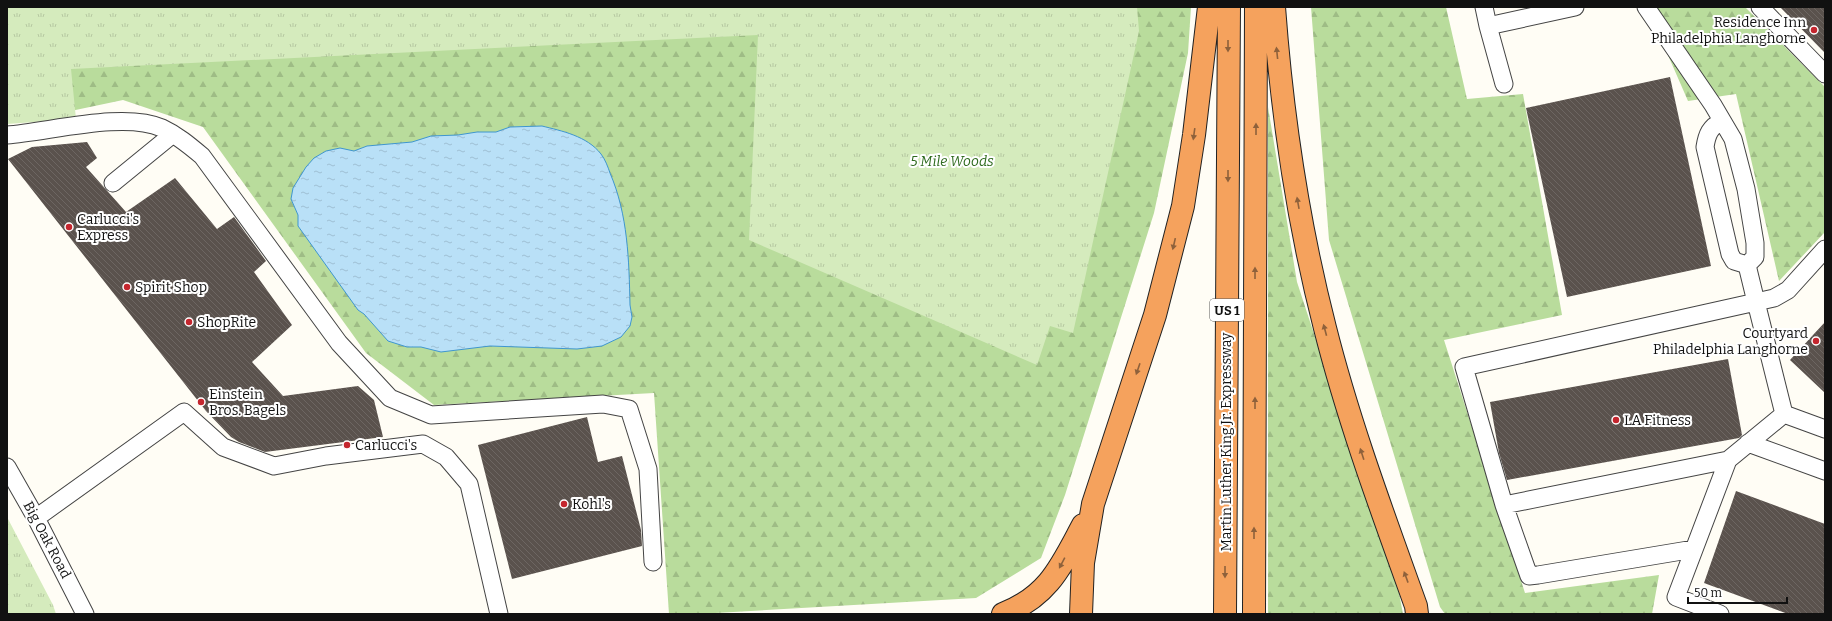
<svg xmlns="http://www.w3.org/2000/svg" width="1832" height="621" font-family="Bitter,serif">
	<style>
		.forest { fill: url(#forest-firs) }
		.park { fill: url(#park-tufts) }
		.water { fill: url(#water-ripples); stroke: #3f96cf }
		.building { fill: url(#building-back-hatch) }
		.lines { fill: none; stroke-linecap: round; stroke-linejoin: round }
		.minor-casing { stroke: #444; stroke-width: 19 }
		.highway-casing { stroke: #222; stroke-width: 24 }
		.minor { stroke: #fff; stroke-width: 17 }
		.highway { stroke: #f5a25d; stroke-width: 22 }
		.oneway { fill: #8e613b }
		.poi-dot { fill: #c4262e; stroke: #fff; stroke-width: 1.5 }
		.labels { text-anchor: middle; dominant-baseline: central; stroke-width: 4; stroke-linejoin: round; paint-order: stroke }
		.shield { fill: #fff; stroke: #585858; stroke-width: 1 }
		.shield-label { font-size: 13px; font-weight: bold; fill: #111 }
		.poi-label { font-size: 14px; fill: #111; stroke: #fff; text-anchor: start }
		.park-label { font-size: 14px; font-style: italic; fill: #2f6b1f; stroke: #fff }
		.street-label { font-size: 14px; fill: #111; stroke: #fff }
	</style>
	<defs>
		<pattern id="forest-firs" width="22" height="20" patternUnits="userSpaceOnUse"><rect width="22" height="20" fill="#b9dc9c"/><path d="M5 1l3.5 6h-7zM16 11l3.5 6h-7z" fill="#9ebc85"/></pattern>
		<pattern id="park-tufts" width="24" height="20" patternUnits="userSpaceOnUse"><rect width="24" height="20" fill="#d5ebbd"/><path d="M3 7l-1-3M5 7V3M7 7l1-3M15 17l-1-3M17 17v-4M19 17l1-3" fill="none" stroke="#b6c8a1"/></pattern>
		<pattern id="water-ripples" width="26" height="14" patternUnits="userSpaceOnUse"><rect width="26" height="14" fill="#b9e0f7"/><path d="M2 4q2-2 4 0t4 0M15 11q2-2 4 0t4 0" fill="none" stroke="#9ebfd3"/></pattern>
		<pattern id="building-back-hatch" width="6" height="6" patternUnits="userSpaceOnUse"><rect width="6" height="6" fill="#5a524d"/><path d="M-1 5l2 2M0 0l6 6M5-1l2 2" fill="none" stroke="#6d6662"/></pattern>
	</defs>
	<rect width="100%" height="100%" fill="#fffdf5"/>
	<!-- forest -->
	<path class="forest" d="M7,7H1191L1188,53L1154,213L1065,495L1041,558L976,598L698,614H669L654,393L434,405L366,353L203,127L123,100L28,120Z
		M1311,7H1446L1467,99L1523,94L1562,315L1444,340L1525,593L1659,575L1652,614H1445L1440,607L1329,240Z
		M1647,7H1745L1825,87V232L1779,281L1736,94L1688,101Z
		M1268,107L1297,282L1399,593L1403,614H1268Z"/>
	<!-- park -->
	<path class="park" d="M7,7H1137L1139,31L1073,333L1050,326L1037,365L749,240L758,35L71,69L76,119L7,124Z
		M7,517L53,605L56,614H7Z"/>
	<!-- water -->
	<path class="water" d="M542,126C562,131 587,136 601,154C605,159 608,167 610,173C628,215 629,260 630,305L632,317L630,326L621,337L602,346L577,349L490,346L441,352L421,347H407L388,341L364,314L358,310L298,226V215L291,199L293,188L306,167L314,158L326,151L340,148L354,151L367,146L412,142L431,136L458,135L477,132H496L510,127Z"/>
	<!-- building -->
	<path class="building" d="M1780,7H1825V53Z
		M1670,77L1711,266L1567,297L1526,108Z
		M87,142L97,158L86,167L126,212L175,178L217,229L234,217L266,261L254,272L292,325L252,362L283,396L358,386L374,400L383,437L265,452L239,442L231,437L206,411L8,159L32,147Z
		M1825,322V393L1790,360Z
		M1728,359L1742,435L1739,438L1507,480L1499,453L1490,402Z
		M587,417L598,462L622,456L641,530L642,546L512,579L478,445Z
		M1736,491L1825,524V614H1788L1704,583Z"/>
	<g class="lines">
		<defs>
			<path id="minor" d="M1484,7L1488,26L1575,7
				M1646,7L1713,105L1733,139L1746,189L1755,243V257L1747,265L1756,302L1774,298L1788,290L1825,249
				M1760,7L1825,74
				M1488,26L1504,84
				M1722,121C1710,127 1707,134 1705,147L1730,254L1734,261L1747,265
				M7,135C49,132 124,111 162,128C177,135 189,145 202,156L339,343L390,398L431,415L603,404L629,409L648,469L653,562
				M113,183L173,134
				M1748,443L1825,471
				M1728,460L1504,505L1464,367L1756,302L1784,414
				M7,467L36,518L85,614
				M1504,505L1529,576L1538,575L1694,549
				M36,518L184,412L223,447L274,466L326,456L423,444L446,457L469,484L499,614
				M1720,614L1676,597L1728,460L1784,414L1825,429"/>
			<path id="highway" d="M1274,7C1282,115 1298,223 1325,328C1349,423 1383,514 1416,606L1417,614
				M1003,614C1049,596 1061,566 1083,525
				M1081,614L1083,563L1093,504L1155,315L1183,206L1194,135L1209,7
				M1225,614L1229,7
				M1254,614L1256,7"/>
		</defs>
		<!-- minor casing -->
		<use href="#minor" class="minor-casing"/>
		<!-- highway casing -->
		<use href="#highway" class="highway-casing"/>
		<!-- minor -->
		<use href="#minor" class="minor"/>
		<!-- highway -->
		<use href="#highway" class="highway"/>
	</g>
	<!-- one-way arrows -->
	<defs><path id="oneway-solid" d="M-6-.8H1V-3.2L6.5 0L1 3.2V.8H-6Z"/></defs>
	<g class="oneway">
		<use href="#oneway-solid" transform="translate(1228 46) rotate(90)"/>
		<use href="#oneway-solid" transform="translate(1277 53) rotate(-96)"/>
		<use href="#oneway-solid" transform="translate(1256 129) rotate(-90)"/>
		<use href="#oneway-solid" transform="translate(1194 134) rotate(98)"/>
		<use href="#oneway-solid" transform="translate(1228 176) rotate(90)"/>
		<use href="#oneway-solid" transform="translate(1298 203) rotate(-100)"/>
		<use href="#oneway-solid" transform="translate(1174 244) rotate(103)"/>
		<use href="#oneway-solid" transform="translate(1255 273) rotate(-90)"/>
		<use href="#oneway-solid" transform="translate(1325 330) rotate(-105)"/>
		<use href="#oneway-solid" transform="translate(1138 369) rotate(109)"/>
		<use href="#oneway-solid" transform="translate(1255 403) rotate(-90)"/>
		<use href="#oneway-solid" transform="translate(1362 454) rotate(-108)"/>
		<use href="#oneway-solid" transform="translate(1254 533) rotate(-90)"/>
		<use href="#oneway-solid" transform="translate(1062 563) rotate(118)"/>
		<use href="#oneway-solid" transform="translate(1225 572) rotate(90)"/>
		<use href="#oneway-solid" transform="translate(1406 577) rotate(-110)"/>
	</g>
	<!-- markers -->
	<g class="poi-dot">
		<circle cx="1814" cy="30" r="4"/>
		<circle cx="69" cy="227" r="4"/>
		<circle cx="127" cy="287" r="4"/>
		<circle cx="189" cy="322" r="4"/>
		<circle cx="1816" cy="341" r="4"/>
		<circle cx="201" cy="402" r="4"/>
		<circle cx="1616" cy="420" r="4"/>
		<circle cx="347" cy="445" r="4"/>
		<circle cx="564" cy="504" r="4"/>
	</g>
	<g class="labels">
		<!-- shield labels -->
		<rect class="shield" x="1210" y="299" width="34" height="22" rx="3"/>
		<g class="shield-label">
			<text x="1227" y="310">US 1</text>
		</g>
		<!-- poi labels -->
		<g class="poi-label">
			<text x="1806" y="22" text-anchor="end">Residence Inn<tspan x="1806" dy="16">Philadelphia Langhorne</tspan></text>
			<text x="77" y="219">Carlucci's<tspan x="77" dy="16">Express</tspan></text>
			<text x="135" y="287">Spirit Shop</text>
			<text x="197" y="322">ShopRite</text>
			<text x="1808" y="333" text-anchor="end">Courtyard<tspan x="1808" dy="16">Philadelphia Langhorne</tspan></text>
			<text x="209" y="394">Einstein<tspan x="209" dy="16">Bros. Bagels</tspan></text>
			<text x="1624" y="420">LA Fitness</text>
			<text x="355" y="445">Carlucci's</text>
			<text x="572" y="504">Kohl's</text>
		</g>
		<!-- park labels -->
		<g class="park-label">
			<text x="952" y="161">5 Mile Woods</text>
		</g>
		<!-- street labels -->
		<g class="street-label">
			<text transform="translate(1226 442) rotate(-90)">Martin Luther King Jr. Expressway</text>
			<text transform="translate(47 540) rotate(62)">Big Oak Road</text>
		</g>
	</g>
	<!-- border -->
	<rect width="1832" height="621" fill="none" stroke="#111111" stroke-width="16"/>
	<!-- scale -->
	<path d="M1688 597v6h99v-6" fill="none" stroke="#111111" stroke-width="2"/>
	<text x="1694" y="597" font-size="12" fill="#111111" stroke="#ffffff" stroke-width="3" paint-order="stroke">50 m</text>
</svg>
